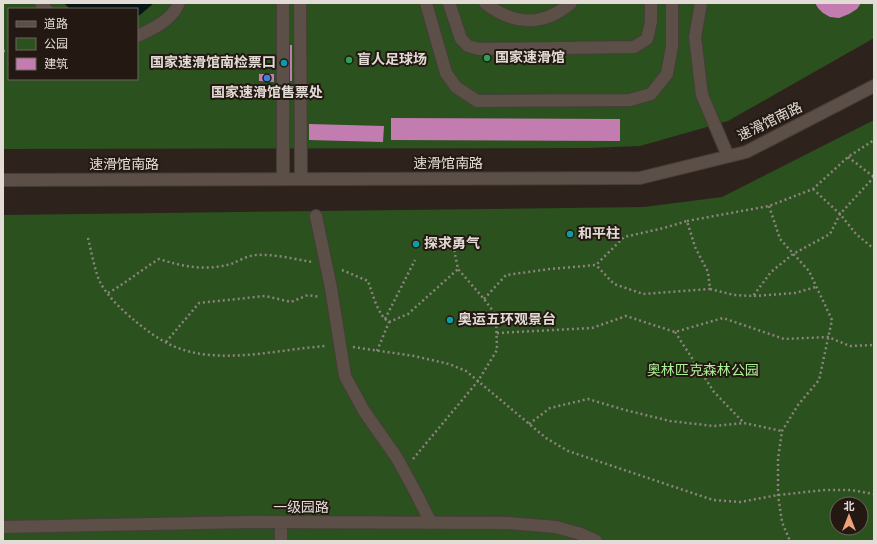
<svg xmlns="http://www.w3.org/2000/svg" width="877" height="544" font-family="'Source Sans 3','Noto Sans SC',sans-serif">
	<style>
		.green { fill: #2a511e; fill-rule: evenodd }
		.water { fill: #071718 }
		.building { fill: #c37cb0 }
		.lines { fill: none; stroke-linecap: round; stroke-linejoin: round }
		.minor-casing { stroke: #463e38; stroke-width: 14 }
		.path { stroke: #8d847f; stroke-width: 2.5; stroke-dasharray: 2 3; stroke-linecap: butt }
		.minor { stroke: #5b4f47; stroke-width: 12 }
		.leisure-dot { fill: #2e9e5b; stroke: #231912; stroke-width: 1.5 }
		.culture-dot { fill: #0f9aa8; stroke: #231912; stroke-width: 1.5 }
		.shop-dot { fill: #3f7fe0; stroke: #231912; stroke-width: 1.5 }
		.labels { text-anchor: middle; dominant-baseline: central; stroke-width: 4; stroke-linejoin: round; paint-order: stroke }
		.poi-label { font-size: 14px; font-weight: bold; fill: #e2dbd6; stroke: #231912; text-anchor: start }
		.street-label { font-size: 14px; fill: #e2dbd6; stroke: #231912 }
		.park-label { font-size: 14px; fill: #aaf295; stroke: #231912 }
	</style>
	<rect width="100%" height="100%" fill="#2d231c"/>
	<!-- green -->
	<path class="green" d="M3,3H874V38L728,121L640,146L589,148L3,149ZM9,9H137V79H9Z
		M874,120V541H3V215L644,207L722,197ZM837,504H861V528H837Z"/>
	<!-- water -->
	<path class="water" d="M64,3H154L140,15L137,16V9H70Z"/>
	<!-- building -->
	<path class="building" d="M815,3H861L857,9L849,14L839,18L830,17L823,13L818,8Z
		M277,45H292V81H277Z
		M259,74H274V82L259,81Z
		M391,118L620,119V141L391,140Z
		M309,124L384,126L383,142L309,140Z"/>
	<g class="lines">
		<defs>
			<path id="minor" d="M41,3L46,9
				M283,3V179
				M300,3L301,179
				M426,3L446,73L456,87L477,101L630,100L651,94L667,74L672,46V3
				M449,3L461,39L468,46L479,49L634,47L647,39L651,22V3
				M485,3C513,25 543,27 571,3
				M701,3L695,37L702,95L728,156
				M137,36C153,29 172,20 179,3
				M3,180L640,178L746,152L874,86
				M316,216L331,288L345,376L364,411L397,458L416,493L431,523
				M281,523V541
				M3,527L249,522L508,523L556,527L581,534L596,541"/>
		</defs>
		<!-- minor casing -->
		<use href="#minor" class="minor-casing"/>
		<!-- path -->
		<path class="path" d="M3,51H9
			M848,157L874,177
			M813,189L840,214L856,234L874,249
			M769,206L780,239L809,271L832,320L819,380L798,405L782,431L778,459V495L782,522L790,541
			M687,221L769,206L813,189L848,157L874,140
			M88,238C91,250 95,272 100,282C107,296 123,311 134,320C147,331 162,342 178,348C223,365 280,349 326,346
			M342,270L368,281C372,292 378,316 389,322L408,314L458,269
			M710,289L734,295L753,296L771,272L793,254L830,234L840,214L874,177
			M108,293C126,283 141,270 159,259C184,267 205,271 231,264C239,261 248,255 257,255C275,254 294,259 312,262
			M754,296L795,293L816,287
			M484,299L506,275L550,269L596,265L624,237L664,228L687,221L695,247L708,272L710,289L643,294L614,284L596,265
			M385,319L415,260
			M675,332L714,392L744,423
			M497,333L592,328L626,316L675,332L723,318L784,339L828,337L850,346L874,345
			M166,342L199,303L265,296L291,302L308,295L320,297
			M353,347L414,356L449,364L466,371L546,438L568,451L713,500L740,502L778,495L825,490H851L874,494
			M377,351L389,322
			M529,424L550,408L588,399L625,410L670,421L714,426L744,423L782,431
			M413,459L478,381L497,350L496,315L484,299L458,269L454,249"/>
		<!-- minor -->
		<use href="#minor" class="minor"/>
	</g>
	<!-- markers -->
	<g class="leisure-dot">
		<circle cx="487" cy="58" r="4"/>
		<circle cx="349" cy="60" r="4"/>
	</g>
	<g class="culture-dot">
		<circle cx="284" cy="63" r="4"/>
		<circle cx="570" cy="234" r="4"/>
		<circle cx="416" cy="244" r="4"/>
		<circle cx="450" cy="320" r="4"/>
	</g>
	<circle class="shop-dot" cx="267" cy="78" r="4"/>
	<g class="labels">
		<!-- poi labels -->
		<g class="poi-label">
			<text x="495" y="58">国家速滑馆</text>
			<text x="357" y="60">盲人足球场</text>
			<text x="276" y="63" text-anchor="end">国家速滑馆南检票口</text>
			<text x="267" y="93" text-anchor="middle">国家速滑馆售票处</text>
			<text x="578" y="234">和平柱</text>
			<text x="424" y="244">探求勇气</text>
			<text x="458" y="320">奥运五环观景台</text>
		</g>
		<!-- street labels -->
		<g class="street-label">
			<text transform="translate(770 122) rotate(-26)">速滑馆南路</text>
			<text x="448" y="164">速滑馆南路</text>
			<text x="124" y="165">速滑馆南路</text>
			<text x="301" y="508">一级园路</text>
		</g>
		<!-- park labels -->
		<g class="park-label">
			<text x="703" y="371">奥林匹克森林公园</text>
		</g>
	</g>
	<!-- border -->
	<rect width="877" height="544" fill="none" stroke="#e2dbd6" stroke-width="8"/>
	<!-- legend -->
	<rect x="8" y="8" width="130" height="72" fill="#231912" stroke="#6f6760"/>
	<rect x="16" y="21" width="20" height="6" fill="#5b4f47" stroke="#6f6760"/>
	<text x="44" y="28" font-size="12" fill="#e2dbd6">道路</text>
	<rect x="16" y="38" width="20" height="12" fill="#2a511e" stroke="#6f6760"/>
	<text x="44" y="48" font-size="12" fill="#e2dbd6">公园</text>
	<rect x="16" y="58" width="20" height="12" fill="#c37cb0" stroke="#6f6760"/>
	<text x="44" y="68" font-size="12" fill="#e2dbd6">建筑</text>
	<!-- north arrow -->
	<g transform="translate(849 516)"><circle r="19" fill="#231912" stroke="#6f6760"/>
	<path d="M0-3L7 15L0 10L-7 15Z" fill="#f0a27a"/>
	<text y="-6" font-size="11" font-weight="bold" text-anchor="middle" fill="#e2dbd6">北</text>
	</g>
</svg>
